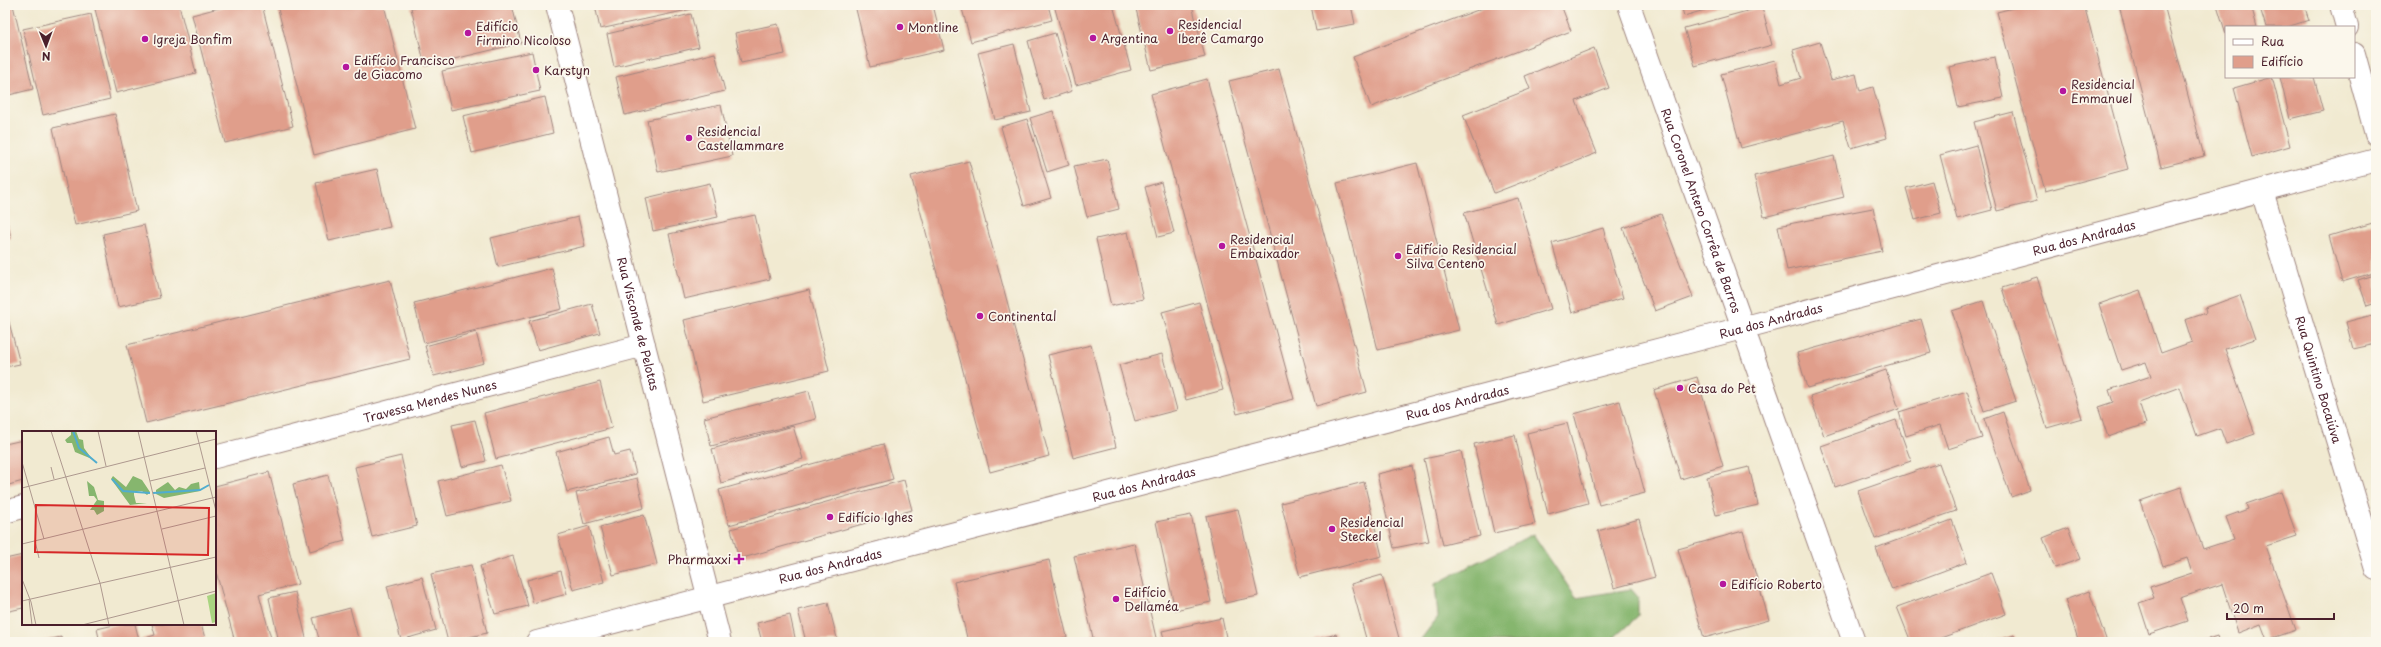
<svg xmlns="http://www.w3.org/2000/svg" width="2381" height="647" font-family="'Playpen Sans',sans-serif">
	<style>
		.forest { fill: #86b66e; stroke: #686a4c }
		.building { fill: #e09e8b }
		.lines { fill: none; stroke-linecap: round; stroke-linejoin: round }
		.minor-casing { stroke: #9e847e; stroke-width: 24 }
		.minor { stroke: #fff; stroke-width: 22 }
		.poi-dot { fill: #b5179e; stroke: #fbf7ec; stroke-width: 1.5 }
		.labels { text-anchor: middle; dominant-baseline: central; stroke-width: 3.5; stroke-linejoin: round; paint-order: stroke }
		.poi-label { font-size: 12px; fill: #4a1f2b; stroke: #fbf7ec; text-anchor: start }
		.street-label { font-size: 12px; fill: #4a1f2b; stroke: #fbf7ec }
		.inset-river { fill: none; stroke: #50adcf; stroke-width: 2 }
		.inset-road { fill: none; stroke: #ae998f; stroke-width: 1 }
		.view { fill: #d62828; fill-opacity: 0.15; stroke: #d62828; stroke-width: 2 }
		.inset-edge { fill: none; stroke: #4a1f2b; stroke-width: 2 }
	</style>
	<rect width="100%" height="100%" fill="#fbf7ec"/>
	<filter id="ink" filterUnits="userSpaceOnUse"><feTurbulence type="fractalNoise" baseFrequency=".025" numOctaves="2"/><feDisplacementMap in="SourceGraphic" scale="8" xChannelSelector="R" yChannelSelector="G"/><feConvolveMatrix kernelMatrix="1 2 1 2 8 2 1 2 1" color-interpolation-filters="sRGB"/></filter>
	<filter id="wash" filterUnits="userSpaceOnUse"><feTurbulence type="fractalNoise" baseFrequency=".012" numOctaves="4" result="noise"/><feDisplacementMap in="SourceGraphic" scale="16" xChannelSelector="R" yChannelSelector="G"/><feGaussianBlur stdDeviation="0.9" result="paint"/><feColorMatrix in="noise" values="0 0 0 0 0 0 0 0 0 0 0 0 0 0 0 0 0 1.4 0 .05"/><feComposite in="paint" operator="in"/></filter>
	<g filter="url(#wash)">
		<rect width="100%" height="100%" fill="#f1ead1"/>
		<!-- forest -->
		<path class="forest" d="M1533,534L1576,598L1631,589L1638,597V616L1609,642H1422L1421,639L1438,617L1435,584Z"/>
		<g id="blocks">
			<!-- building -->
			<path class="building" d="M5,5H13L33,89L5,96Z
				M94,5H179L196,73L116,93Z
				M230,5H262L293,126L225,143L192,15Z
				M277,5H384L415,129L314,155Z
				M422,5H512L521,43L425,66L411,8Z
				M595,5H706V6L600,29Z
				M855,5H933L944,50L870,67Z
				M961,5H1048L1052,20L971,42Z
				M1054,5H1113L1131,70L1076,85Z
				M1135,5H1192L1205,57L1151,70Z
				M1311,5H1351L1355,24L1316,31Z
				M1491,5H1561L1571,31L1371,107L1353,57Z
				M1681,5H1722L1684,16Z
				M2025,5H2084L2128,169L2045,191L1997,12Z
				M2119,5H2164L2204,156L2161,167Z
				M2217,5H2251L2257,27H2226V34Z
				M2259,5H2304L2309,20L2287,27H2266Z
				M2370,5H2376V23Z
				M1762,7L1772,45L1695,66L1684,28Z
				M91,14L110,99L43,115L23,29Z
				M691,14L699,47L614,67L607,34Z
				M778,24L785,54L741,63L735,33Z
				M1055,33L1072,91L1044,100L1028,41Z
				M1820,42L1831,80L1856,74L1860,91L1873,87L1887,138L1851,148L1843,121L1741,148L1721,74L1775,60L1781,84L1801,78L1793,50Z
				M1014,44L1031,112L995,120L978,53Z
				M1594,48L1609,88L1576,101L1597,153L1494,193L1463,115L1530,89L1525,76Z
				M532,52L540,91L451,110L442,71Z
				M715,53L725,91L625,115L616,77Z
				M1995,57L2003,98L1958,107L1949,67Z
				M1279,69L1367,392L1316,406L1229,81Z
				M2272,77L2290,146L2252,157L2234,88Z
				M2280,77H2314L2323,111L2290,119Z
				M1207,79L1294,399L1237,414L1151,94Z
				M545,97L553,133L472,153L463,116Z
				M721,105L732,156L658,172L647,120Z
				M1053,111L1069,165L1047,172L1030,118Z
				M2013,112L2037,201L1997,211L1974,122Z
				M115,114L137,211L75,225L53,128Z
				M1027,119L1051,198L1024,206L1001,127Z
				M1976,145L1992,210L1957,219L1940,155Z
				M1834,156L1844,197L1764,217L1754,176Z
				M1107,159L1119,209L1087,217L1074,166Z
				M969,161L1049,456L990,472L911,176Z
				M1417,163L1459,330L1378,350L1337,183Z
				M377,169L390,227L329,241L316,183Z
				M1932,181L1941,213L1915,220L1906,188Z
				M1161,182L1174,233L1158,237L1145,187Z
				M710,183L718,217L653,231L646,198Z
				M1518,198L1551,309L1498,325L1464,213Z
				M1873,208L1882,251L1787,270L1778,226Z
				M5,213L11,238L5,240Z
				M1661,214L1693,297L1655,311L1623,228Z
				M755,215L770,279L684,299L669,234Z
				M578,217L585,246L498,267L491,238Z
				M2376,222V272L2342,282L2329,236Z
				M144,225L160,298L118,307L103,234Z
				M1603,228L1623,298L1572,313L1552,243Z
				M1128,232L1143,299L1111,306L1096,239Z
				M552,268L562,309L424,343L414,303Z
				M2376,274V303L2367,306L2358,280Z
				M2037,277L2082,418L2047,428L2002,288Z
				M390,280L410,359L146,423L127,345Z
				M809,290L829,371L703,401L684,320Z
				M2140,290L2161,353L2192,342L2185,320L2206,313L2205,308L2240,295L2255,339L2225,349L2255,434L2226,444L2220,428L2197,436L2180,387L2139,402L2146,424L2108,437L2098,407L2113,402L2109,390L2151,376L2146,362L2121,370L2099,304Z
				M1983,301L2016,401L1984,411L1952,311Z
				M1199,302L1223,390L1186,400L1162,312Z
				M592,304L600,333L538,350L529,321Z
				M5,307L20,364L5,367Z
				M2376,314V344L2353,349L2346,322Z
				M1921,319L1931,353L1807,388L1797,353Z
				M476,332L484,363L434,376L425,346Z
				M1091,345L1116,447L1073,458L1048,355Z
				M1162,354L1177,410L1135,421L1119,365Z
				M1886,370L1899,409L1824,436L1810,396Z
				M1697,377L1723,466L1681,479L1654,390Z
				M600,382L612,428L496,459L484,413Z
				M809,391L816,419L711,446L704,418Z
				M1967,391L1982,438L1948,449L1940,425L1906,436L1899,412Z
				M1620,401L1645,493L1599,505L1574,414Z
				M2003,412L2030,490L2011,497L1984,419Z
				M475,420L486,461L462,467L452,425Z
				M1896,420L1911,461L1835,487L1821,446Z
				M1567,423L1588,503L1548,514L1527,433Z
				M793,426L803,459L721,483L712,449Z
				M1515,435L1535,524L1494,533L1474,444Z
				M609,437L614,455L630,451L636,474L567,492L556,452Z
				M23,440V481L5,486V444Z
				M883,444L893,479L729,525L719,490Z
				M1461,451L1480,536L1443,545L1424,459Z
				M401,456L417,526L372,537L355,467Z
				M1939,463L1956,511L1875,539L1858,491Z
				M501,465L511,501L447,516L438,481Z
				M1412,466L1429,541L1394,548L1377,474Z
				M1749,467L1758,505L1716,515L1707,477Z
				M269,472L298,584L259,594L272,642H235L215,568V486Z
				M328,475L345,541L310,551L293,484Z
				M637,478L644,508L584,524L576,493Z
				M904,480L912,510L739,559L731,529Z
				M1364,482L1382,556L1300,577L1281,503Z
				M2181,487L2203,549L2234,539L2226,517L2248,509L2246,504L2281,492L2297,536L2266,546L2296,630L2267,640L2261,624L2238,633L2222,584L2180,598L2188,621L2149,634L2139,603L2154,598L2150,587L2192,573L2187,558L2163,566L2140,501Z
				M1238,509L1258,596L1225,603L1206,516Z
				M644,515L657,564L613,575L600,527Z
				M1191,515L1211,602L1175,610L1156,522Z
				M1639,519L1655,577L1614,588L1598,531Z
				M1952,520L1967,562L1892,590L1876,548Z
				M589,526L604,582L573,590L558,535Z
				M2068,528L2080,559L2055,568L2043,538Z
				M1743,531L1769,620L1704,638L1678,549Z
				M1134,543L1157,642H1094L1074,556Z
				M23,555V608L5,612V559Z
				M513,556L528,606L495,614L480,566Z
				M1049,560L1067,637L1045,642H968L954,582Z
				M471,565L487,633L448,642L431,574Z
				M561,571L567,594L533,603L527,580Z
				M1991,573L2006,614L1930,642H1911L1897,607Z
				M1382,575L1400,642H1367L1351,584Z
				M422,577L436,630L401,640L387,586Z
				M2089,591L2107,642H2079L2065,600Z
				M295,592L307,642H279L269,598Z
				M828,603L838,642H806L798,610Z
				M350,608L359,642H320L313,618Z
				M790,615L796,642H762L757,623Z
				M1222,618L1227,642H1165L1162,631Z
				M118,624H135L139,640L155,635L152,624H201L206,642H100L97,629Z
				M1336,634L1338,642H1308Z
				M2014,635L2016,642H1994Z
				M2217,636L2219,642H2199Z
				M61,637L62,642H42V641Z"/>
		</g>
	</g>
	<g filter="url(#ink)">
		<use href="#blocks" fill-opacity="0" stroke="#9e847e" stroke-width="1"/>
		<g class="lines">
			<defs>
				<g id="minor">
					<path id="s1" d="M557,5L720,642"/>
					<path id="s2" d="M1629,5L1854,642"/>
					<path d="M2341,5L2347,27"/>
					<path d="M2354,54L2376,134"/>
					<path id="s3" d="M2262,191L2376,569"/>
					<path id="s4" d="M215,457L644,345"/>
					<path d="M5,512L23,507"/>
					<path id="s5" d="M537,642L1742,328L2376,160"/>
				</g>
			</defs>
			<!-- minor casing -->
			<use href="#minor" class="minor-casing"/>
			<!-- minor -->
			<use href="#minor" class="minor"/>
		</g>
	</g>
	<!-- markers -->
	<g class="poi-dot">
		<circle cx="900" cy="27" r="4"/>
		<circle cx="1170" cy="31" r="4"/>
		<circle cx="468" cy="33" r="4"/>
		<circle cx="1093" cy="38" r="4"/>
		<circle cx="145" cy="39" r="4"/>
		<circle cx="346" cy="67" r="4"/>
		<circle cx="536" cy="70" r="4"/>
		<circle cx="2063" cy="91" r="4"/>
		<circle cx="689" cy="138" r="4"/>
		<circle cx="1222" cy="246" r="4"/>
		<circle cx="1398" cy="256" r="4"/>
		<circle cx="980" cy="316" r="4"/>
		<circle cx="1680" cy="388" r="4"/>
		<circle cx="830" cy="517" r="4"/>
		<circle cx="1332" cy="529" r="4"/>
		<path d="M737 553h4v4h4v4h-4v4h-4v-4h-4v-4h4z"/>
		<circle cx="1723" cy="584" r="4"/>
		<circle cx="1116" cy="599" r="4"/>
	</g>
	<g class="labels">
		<!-- poi labels -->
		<g class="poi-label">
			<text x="1178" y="24">Residencial<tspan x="1178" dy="14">Iberê Camargo</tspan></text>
			<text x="476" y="26">Edifício<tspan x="476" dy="14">Firmino Nicoloso</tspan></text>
			<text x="908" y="27">Montline</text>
			<text x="1101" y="38">Argentina</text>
			<text x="153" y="39">Igreja Bonfim</text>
			<text x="354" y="60">Edifício Francisco<tspan x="354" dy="14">de Giacomo</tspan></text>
			<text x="544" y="70">Karstyn</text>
			<text x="2071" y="84">Residencial<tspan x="2071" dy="14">Emmanuel</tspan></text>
			<text x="697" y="131">Residencial<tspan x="697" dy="14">Castellammare</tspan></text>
			<text x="1230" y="239">Residencial<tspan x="1230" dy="14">Embaixador</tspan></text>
			<text x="1406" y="249">Edifício Residencial<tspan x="1406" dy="14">Silva Centeno</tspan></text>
			<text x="988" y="316">Continental</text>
			<text x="1688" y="388">Casa do Pet</text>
			<text x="838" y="517">Edifício Ighes</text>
			<text x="1340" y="522">Residencial<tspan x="1340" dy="14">Steckel</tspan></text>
			<text x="731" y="559" text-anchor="end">Pharmaxxi</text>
			<text x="1731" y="584">Edifício Roberto</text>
			<text x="1124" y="592">Edifício<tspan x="1124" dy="14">Dellaméa</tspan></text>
		</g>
		<!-- street labels -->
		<g class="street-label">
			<text stroke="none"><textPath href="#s2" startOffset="218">Rua Coronel Antero Corrêa de Barros</textPath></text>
			<text stroke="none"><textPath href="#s5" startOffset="1599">Rua dos Andradas</textPath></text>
			<text stroke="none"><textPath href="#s5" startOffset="1275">Rua dos Andradas</textPath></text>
			<text stroke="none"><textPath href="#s1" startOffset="329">Rua Visconde de Pelotas</textPath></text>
			<text stroke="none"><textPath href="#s3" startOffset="197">Rua Quintino Bocaiúva</textPath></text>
			<text stroke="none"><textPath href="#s4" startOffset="222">Travessa Mendes Nunes</textPath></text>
			<text stroke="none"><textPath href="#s5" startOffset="951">Rua dos Andradas</textPath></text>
			<text stroke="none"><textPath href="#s5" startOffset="627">Rua dos Andradas</textPath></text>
			<text stroke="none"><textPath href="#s5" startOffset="303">Rua dos Andradas</textPath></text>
		</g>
	</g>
	<!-- overview -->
	<g transform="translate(22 431)">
		<rect width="194" height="194" fill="#f1ead1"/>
		<path d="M194,162V191L190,192L185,165Z" fill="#a9d480"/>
		<path d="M49,0H54L57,8L61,9L62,17L70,28L53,21L50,12H45L43,9L49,4ZM91,45L104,56L111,45L120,49L128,61L125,64L120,60H112V64L114,72H125L108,74L89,48ZM65,50L72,56L76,69L82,70V80L75,84L72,79H68L75,69L72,65H67ZM146,51L153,59L157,56L164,58L169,53L177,51L178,60L142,67L134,63V59Z" fill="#86b66e"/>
		<path class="inset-river" d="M51,0L57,17L75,32M90,48L101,60L128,62M131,62L178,59L187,54"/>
		<path class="inset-road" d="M29,0L78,152L87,194M76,0L84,35M116,0L162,194M174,0L194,80M0,31L22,108M29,36L32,48M128,50L183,37M0,57L194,8M140,98L194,85M13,110L17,127M0,113L194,66M0,148L9,171L14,194M7,168L10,194M0,170L194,126M60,194L194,160"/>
		<path class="view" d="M14,74L187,77L186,124L13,121Z"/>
		<rect width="194" height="194" class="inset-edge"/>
	</g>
	<!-- margin -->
	<rect width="2381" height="647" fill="none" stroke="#fbf7ec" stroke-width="20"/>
	<!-- legend -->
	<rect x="2225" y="26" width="130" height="52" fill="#fbf7ec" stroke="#b4a19f"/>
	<rect x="2233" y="39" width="20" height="6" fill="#ffffff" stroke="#b4a19f"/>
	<text x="2261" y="46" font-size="12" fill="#4a1f2b">Rua</text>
	<rect x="2233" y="56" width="20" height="12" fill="#e09e8b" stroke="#b4a19f"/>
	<text x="2261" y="66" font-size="12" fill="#4a1f2b">Edifício</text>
	<!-- north arrow -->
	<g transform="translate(46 46) rotate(179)" stroke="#fbf7ec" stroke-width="3" paint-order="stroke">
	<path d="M0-3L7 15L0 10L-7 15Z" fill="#4a1f2b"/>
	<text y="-6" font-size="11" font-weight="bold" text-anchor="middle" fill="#4a1f2b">N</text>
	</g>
	<!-- scale -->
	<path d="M2227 613v6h107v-6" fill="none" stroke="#4a1f2b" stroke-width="2"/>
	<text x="2233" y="613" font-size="12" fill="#4a1f2b" stroke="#fbf7ec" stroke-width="3" paint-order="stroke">20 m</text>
</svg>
